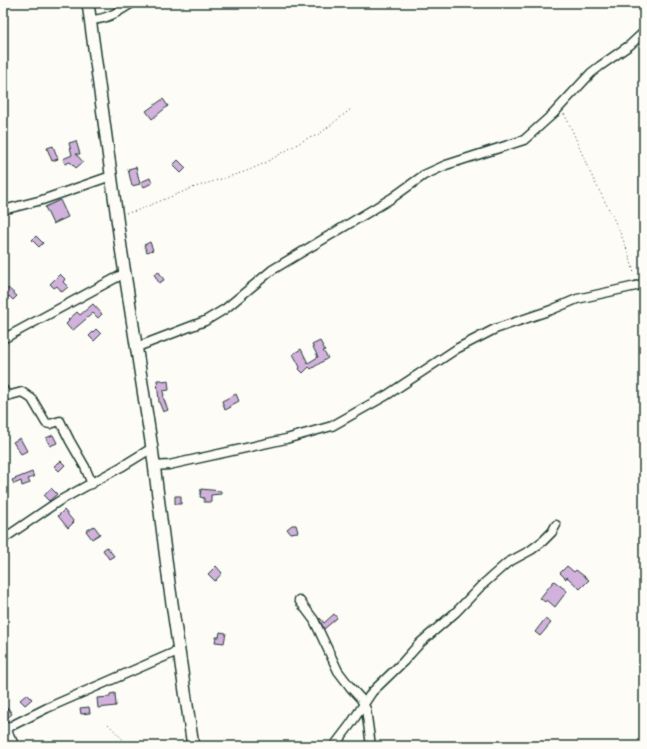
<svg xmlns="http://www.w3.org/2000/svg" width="647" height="749" font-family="Sriracha,sans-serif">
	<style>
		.building { fill: #d2b1dc; stroke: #1f3d34 }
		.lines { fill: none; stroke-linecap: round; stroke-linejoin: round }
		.minor-casing { stroke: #1f3d34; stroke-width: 11 }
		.secondary-casing { stroke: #1f3d34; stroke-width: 14 }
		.path { stroke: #1f3d34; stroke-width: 1; stroke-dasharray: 1 3; stroke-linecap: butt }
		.minor { stroke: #fdfcf7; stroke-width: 8 }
		.secondary { stroke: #fdfcf7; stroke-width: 11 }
	</style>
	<rect width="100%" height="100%" fill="#fdfcf7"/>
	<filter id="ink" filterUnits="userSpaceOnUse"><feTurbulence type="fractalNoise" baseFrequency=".025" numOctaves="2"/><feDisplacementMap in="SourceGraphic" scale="8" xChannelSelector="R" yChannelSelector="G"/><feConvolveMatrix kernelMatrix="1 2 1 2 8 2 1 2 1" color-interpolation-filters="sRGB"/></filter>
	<g filter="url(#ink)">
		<!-- building -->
		<path class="building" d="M163,99L168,106L152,119L146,111Z
			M76,141L80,154H76L83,162L76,168L70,162L65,164L63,159L72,155L69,143Z
			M53,146L58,159L52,161L47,148Z
			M178,160L186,168L181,173L173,165Z
			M136,167L140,184L132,186L128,169Z
			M150,178L152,183L144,187L141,182Z
			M60,200L68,217L53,224L45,207Z
			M36,236L43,243L39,247L32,240Z
			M150,242L153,250L147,252L144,245Z
			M159,272L164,280L159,283L154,274Z
			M60,274L65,279L63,282L68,287L62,292L57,286L54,288L50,284Z
			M8,288L17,296L13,300L9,296L3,303V293Z
			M93,304L102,314L98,318L93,313L72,331L66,324L69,321L68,320L77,312L80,315Z
			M96,329L101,334L94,341L89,336Z
			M320,341L325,350L323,351L328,358L311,369L309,367L303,373L299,369L300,367L293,354L301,349L308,363L318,357L312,345Z
			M157,380H162L163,382L168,381L169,390L163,391L164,396L163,397L168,410L163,412L159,402Z
			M236,394L239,401L230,406L231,407L225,410L222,401Z
			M53,435L57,443L50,446L46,438Z
			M20,438L27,451L21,454L13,442Z
			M61,461L65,465L59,471L54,466Z
			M32,472L34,477L28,479L30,483L22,486L21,481L14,484L12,480Z
			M51,488L57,494L49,501L44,496Z
			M201,489L221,491V494L211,495V502H204V498L200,497Z
			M175,496H181V504H175Z
			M64,510L74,522L68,528L58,516Z
			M292,525H296L298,532L290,533L287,529Z
			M94,526L100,534L92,539L86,531Z
			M107,547L114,556L109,559L103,550Z
			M216,566L222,573L215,581L208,574Z
			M567,566L574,572L576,570L589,580L580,589L567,577L566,579L560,573Z
			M554,581L567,591L555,607L547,600L545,602L540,598Z
			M334,614L337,618L324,629L319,619L320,618L324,623Z
			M545,619L551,623L540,636L535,632Z
			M220,632L226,633L224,643L215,642L216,637H219Z
			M115,693L116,706L98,708L97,698L110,697V694Z
			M27,694L32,699L25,705L20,700Z
			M89,707L90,713L81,714L80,708Z
			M8,708L12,714L3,721V712Z"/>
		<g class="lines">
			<defs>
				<path id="minor" d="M91,20C108,19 118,12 132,3
					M3,210L42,200L111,176
					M3,339L125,273
					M137,347L205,321L225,309L272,270L392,198L424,175L446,165L524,140L554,113L591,73L600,66L630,45L644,32
					M3,389L7,396L22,392L32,399L46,423L50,424L60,421L70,441L85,467L92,484
					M154,466L169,465L286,439L332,426L387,395L458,348L495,329L551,310L577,299L636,286L644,283
					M3,539L59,501L121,467L152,448
					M299,600L314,620L338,671L351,688L361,699L366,709L371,746
					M4,726L15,746
					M3,730L47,708L180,650
					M334,746L350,725L372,692L403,662L420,643L456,612L481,586L507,563L531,550L543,541L552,532L556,525"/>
				<path id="secondary" d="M88,3L121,248L152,448L169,583L193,746"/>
			</defs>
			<!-- minor casing -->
			<use href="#minor" class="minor-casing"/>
			<!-- secondary casing -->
			<use href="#secondary" class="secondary-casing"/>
			<!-- path -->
			<path class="path" d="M564,114C574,132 580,150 588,168C605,204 627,238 635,278
				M126,213L136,211L192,188L247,171L265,163L306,139L318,135L351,109
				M108,724L129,746"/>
			<!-- minor -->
			<use href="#minor" class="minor"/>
			<!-- secondary -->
			<use href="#secondary" class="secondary"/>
		</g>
	</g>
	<!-- margin -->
	<rect width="647" height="749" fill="none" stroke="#fdfcf7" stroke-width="16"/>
	<rect x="8" y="8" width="631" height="733" fill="none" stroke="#1f3d34" stroke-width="1.5" filter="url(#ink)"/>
</svg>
